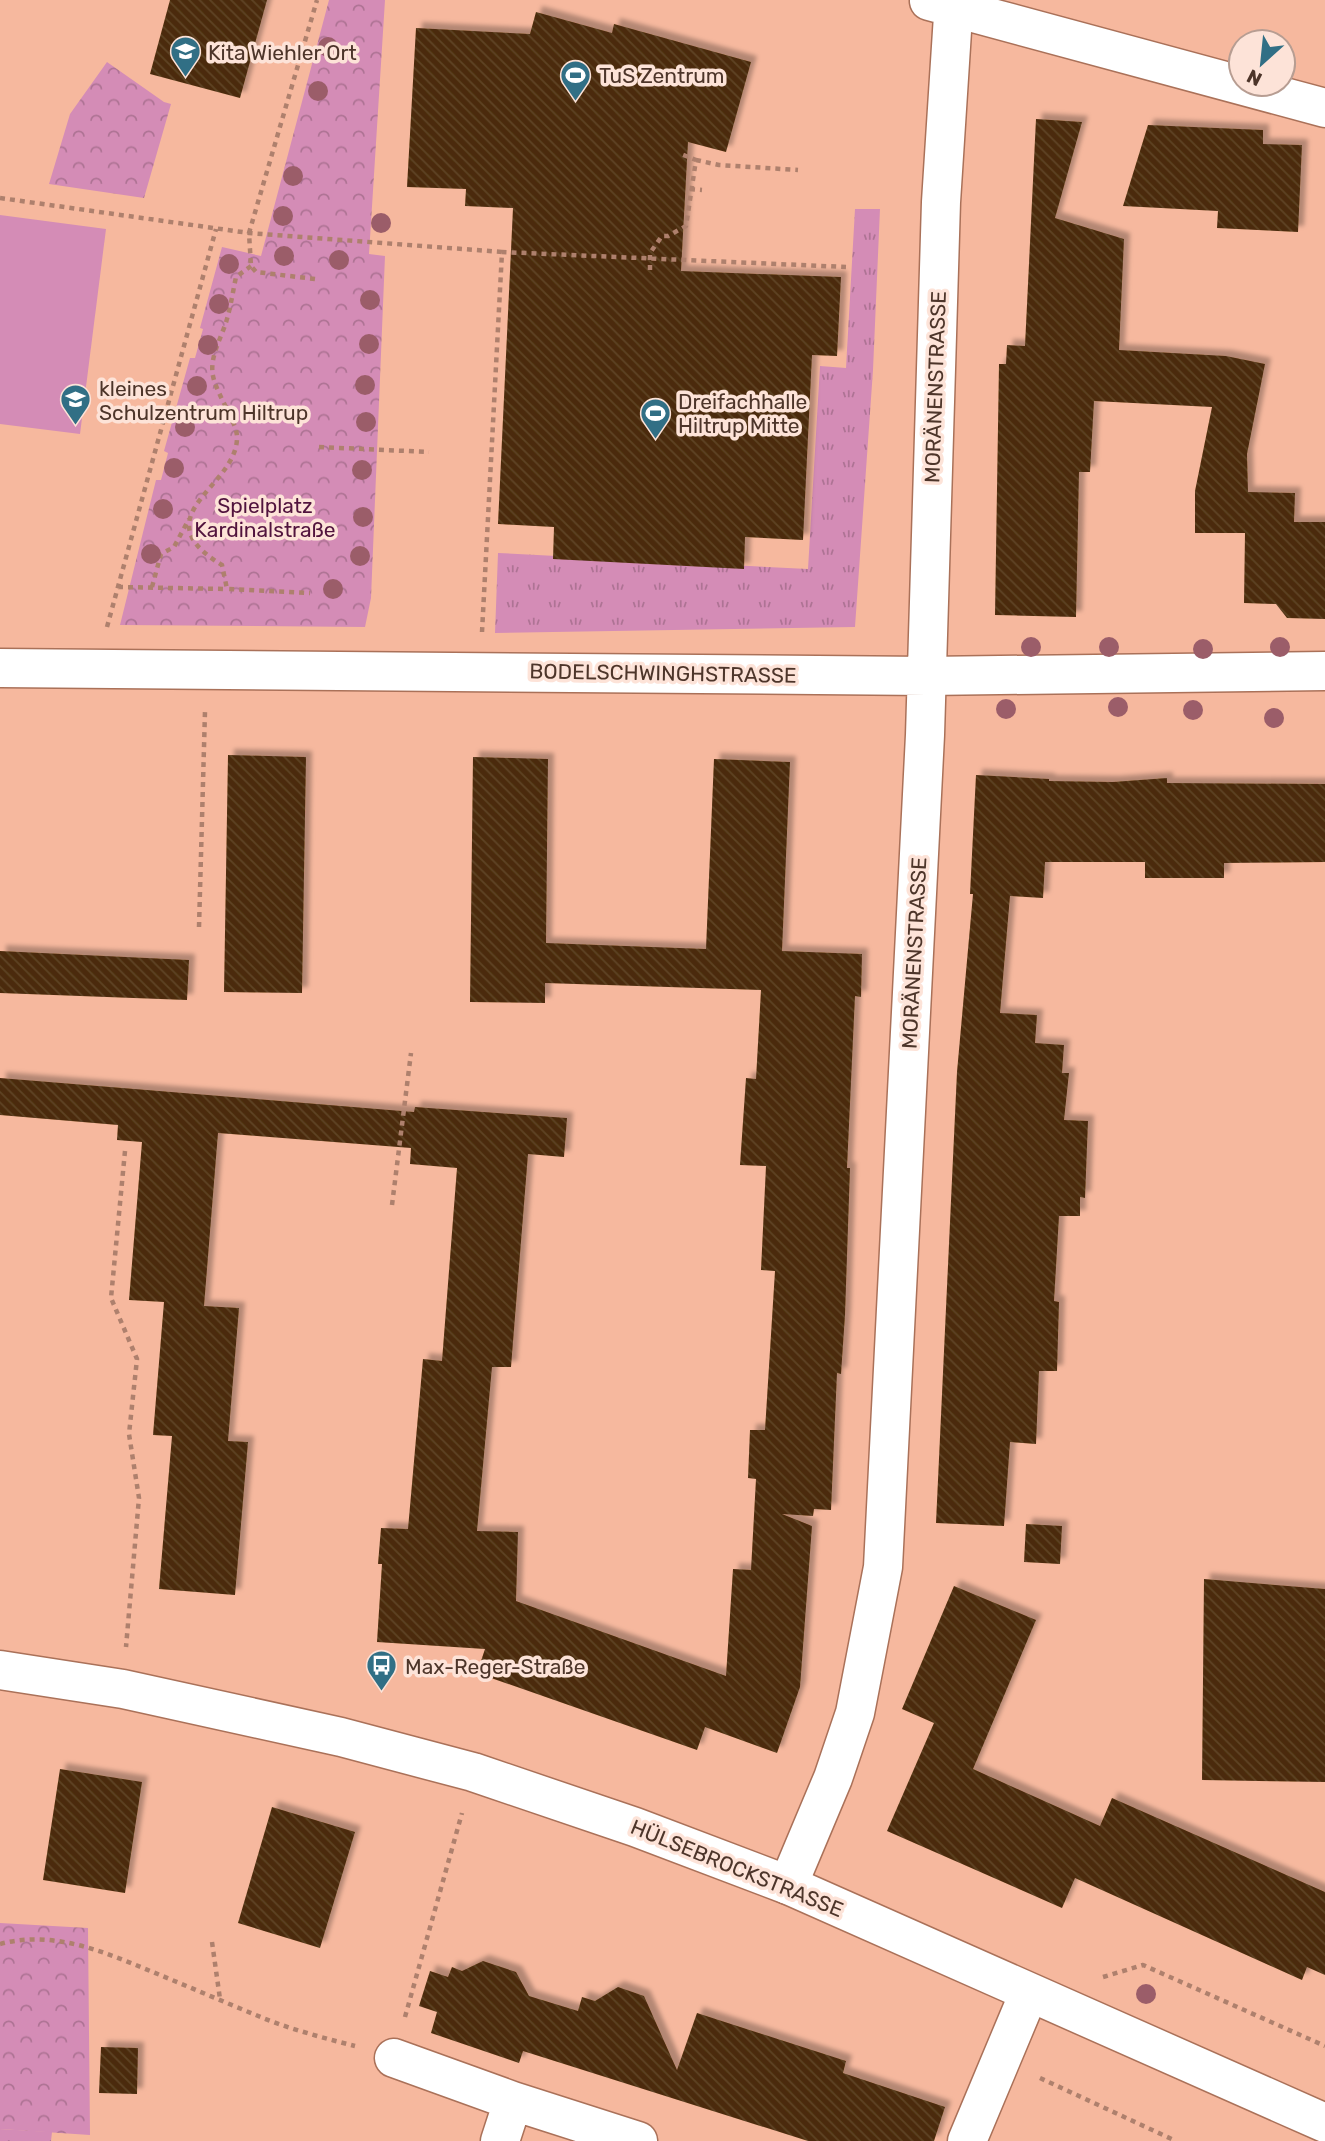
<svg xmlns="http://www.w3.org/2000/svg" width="1325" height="2141" font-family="Rubik,sans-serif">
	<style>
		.grass { fill: url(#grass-tufts) }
		.forest { fill: url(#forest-crowns) }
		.pitch { fill: #d48cb6 }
		.building { fill: url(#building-back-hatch); filter: url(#shadow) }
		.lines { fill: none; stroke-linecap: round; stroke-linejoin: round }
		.street-casing { stroke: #aa7159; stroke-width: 41 }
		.secondary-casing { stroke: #aa7159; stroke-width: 41 }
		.path { stroke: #ae806d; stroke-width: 4.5; stroke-dasharray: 5 5; stroke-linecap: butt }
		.street { stroke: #fff; stroke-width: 38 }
		.secondary { stroke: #fff; stroke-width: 38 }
		.tree { fill: #9b5d69 }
		.labels { text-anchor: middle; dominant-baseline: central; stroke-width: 7; stroke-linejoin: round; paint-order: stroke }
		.poi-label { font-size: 21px; fill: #4d352a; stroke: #fde3d8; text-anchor: start }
		.street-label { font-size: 21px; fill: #4d352a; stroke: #fde3d8 }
		.park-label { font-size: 21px; fill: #51133d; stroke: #fde3d8 }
	</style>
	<defs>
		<pattern id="grass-tufts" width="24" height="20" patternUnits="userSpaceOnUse" patternTransform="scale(1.75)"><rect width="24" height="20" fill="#d48cb6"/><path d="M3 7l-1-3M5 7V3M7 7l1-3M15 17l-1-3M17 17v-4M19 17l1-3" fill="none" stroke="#ae7394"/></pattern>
		<pattern id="forest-crowns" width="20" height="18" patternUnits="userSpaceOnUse" patternTransform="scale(1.75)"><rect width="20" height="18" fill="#d48cb6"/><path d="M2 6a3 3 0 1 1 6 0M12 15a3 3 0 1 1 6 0" fill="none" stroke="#ae7394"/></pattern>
		<pattern id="building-back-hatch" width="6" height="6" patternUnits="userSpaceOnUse" patternTransform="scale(1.75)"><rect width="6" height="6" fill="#4b2c0a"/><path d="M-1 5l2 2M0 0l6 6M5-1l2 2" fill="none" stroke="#5e4225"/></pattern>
		<filter id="shadow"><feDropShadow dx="6" dy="-6" stdDeviation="2" flood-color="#0004"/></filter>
	</defs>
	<rect width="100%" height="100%" fill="#f6b89e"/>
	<!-- grass -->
	<path class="grass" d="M855,209H880L873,370L855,627L495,633L498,553L808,569L820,366L846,368Z
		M0,2129L52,2132L51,2141H0Z"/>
	<!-- forest -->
	<path class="forest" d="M329,0H385L369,254L385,256L371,598L365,627L120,625L156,480H161L168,453L164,451L190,358H195L203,329L200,328L222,247L261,256Z
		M107,62L164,102L171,104L144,198L49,184L70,114Z
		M0,1923L88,1928L90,2135L0,2129Z"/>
	<!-- pitch -->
	<path class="pitch" d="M0,215L106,229L80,434L0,424Z"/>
	<!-- building -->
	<path class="building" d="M170,0H267L240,98L150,74Z
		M536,12L612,33L614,24L751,62L726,152L688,142L681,271L841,277L837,356L812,355L803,540L745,537L744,569L553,559L554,527L498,524L513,208L465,206L466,189L407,187L416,28L530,34Z
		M1036,119L1082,122L1055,218L1124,239L1119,350L1226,356L1265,364L1247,454L1248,492L1295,493L1294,522H1325V619L1287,618L1276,604L1244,603L1245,533H1195V491L1212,407L1094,401L1090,472H1079L1076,617L995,615L999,364H1006L1007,345L1025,346Z
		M1148,125L1263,130V144L1302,145L1298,232L1217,228L1218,211L1123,206Z
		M228,755L306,757L302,993L224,992Z
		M473,757L548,759L546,943L706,949L714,759L790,762L782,951L862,954L861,997L855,996L847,1168H850L845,1315L841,1374L837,1373L831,1510L814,1509L813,1516L782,1514L812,1526L800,1687L777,1753L705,1727L697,1750L477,1673L485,1649L377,1642L382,1564H378L381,1528L408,1529L423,1359L442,1361L457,1168L410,1164L411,1148L218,1133L204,1306L239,1308L228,1441L248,1442L235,1595L159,1589L172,1436L153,1435L164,1302L129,1300L142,1142L117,1140L118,1125L0,1115V1078L414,1112L415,1107L567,1118L564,1157L528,1154L511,1367H492L477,1531L518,1532L516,1601L726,1676L733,1569L751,1570L756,1479L748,1478L750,1430H765L775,1271L761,1270L766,1166L740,1165L746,1078L756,1079L761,990L545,983V1003L470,1002Z
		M976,775L1049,779V781L1113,782L1167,778V783L1325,784V862L1224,863V878H1145V862H1045L1043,898L1010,896L1000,1013L1037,1015L1035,1043L1064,1045L1062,1073H1069L1064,1120L1088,1121L1085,1198L1080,1197V1216H1059L1054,1301L1059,1302L1057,1371H1039L1036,1444L1010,1442L1004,1526L936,1523L957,1072L973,894H970Z
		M0,951L189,960L187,1000L0,993Z
		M1026,1524L1062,1526L1060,1564L1024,1562Z
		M1204,1579L1325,1589V1782L1202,1780Z
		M954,1586L1036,1620L973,1769L1100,1826L1112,1798L1325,1892V1975L1307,1967L1302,1980L1075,1878L1062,1908L887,1831L934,1723L902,1709Z
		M60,1769L142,1782L125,1893L43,1880Z
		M272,1807L355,1832L320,1948L238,1923Z
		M483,1961L516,1972L529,1996L578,2011L582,1997L595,2001L618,1987L644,1996L677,2070L697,2013L846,2061L843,2073L945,2107L934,2141H808L523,2051L519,2063L431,2033L437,2012L419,2006L430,1971L448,1977L452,1967L462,1971Z
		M101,2047L138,2048L137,2094L99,2093Z"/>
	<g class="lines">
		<defs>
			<path id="street" d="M929,1L1325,108
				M0,668L927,676L1325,671
				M788,1885L833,1778L855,1713L883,1567L925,735L941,202L954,0
				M394,2058L513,2101L638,2141
				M500,2141L513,2101
				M967,2141L1029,1993"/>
			<path id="secondary" d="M0,1670L123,1689L341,1737L473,1772L635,1827L788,1885L1325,2123"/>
		</defs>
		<!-- street casing -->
		<use href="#street" class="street-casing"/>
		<!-- secondary casing -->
		<use href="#secondary" class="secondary-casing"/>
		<!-- path -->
		<path class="path" d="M696,160L719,165L798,170
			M690,189L702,190
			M0,198L249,233L502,252
			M251,266L236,277C233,291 231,305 227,319C222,337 209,357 213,376C217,395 236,421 237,436C239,487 139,515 222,565L227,589L310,593
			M650,270V253L662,236H668L686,226L696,160L681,154
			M315,279L256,272L251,266L249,233L317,0
			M319,447L429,452
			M118,587L227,589
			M152,587L161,554L174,547L189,519
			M107,627L216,229
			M482,632L502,252L846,267
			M199,927L205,711
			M125,1151L111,1298L137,1359L129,1434L139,1498L126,1647
			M392,1205L411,1053
			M212,1942L220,1999
			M0,1944C56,1929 109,1954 160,1975C194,1989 229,2004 263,2018C293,2030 324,2038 355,2046
			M1103,1977L1143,1965L1325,2046
			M405,2017L462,1813
			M1040,2078L1176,2141"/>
		<!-- street -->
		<use href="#street" class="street"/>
		<!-- secondary -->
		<use href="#secondary" class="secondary"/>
	</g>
	<!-- trees -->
	<g class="tree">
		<circle cx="328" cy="47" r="10"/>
		<circle cx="318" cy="91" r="10"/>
		<circle cx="293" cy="176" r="10"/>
		<circle cx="283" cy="216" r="10"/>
		<circle cx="381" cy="223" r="10"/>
		<circle cx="284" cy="256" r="10"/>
		<circle cx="339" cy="260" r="10"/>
		<circle cx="229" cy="264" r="10"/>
		<circle cx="370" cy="300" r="10"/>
		<circle cx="219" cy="304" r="10"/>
		<circle cx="369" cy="344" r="10"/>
		<circle cx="208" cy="345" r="10"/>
		<circle cx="365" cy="385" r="10"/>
		<circle cx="197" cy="386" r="10"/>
		<circle cx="366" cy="422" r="10"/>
		<circle cx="185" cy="427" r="10"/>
		<circle cx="174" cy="468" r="10"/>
		<circle cx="362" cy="470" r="10"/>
		<circle cx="163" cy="509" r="10"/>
		<circle cx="363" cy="517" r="10"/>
		<circle cx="151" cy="554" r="10"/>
		<circle cx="360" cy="556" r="10"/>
		<circle cx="333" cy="589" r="10"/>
		<circle cx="1031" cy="647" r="10"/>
		<circle cx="1109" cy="647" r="10"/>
		<circle cx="1280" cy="647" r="10"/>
		<circle cx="1203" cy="649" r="10"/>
		<circle cx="1118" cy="707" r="10"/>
		<circle cx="1006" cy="709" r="10"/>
		<circle cx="1193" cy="710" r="10"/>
		<circle cx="1274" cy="718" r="10"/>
		<circle cx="1146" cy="1994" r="10"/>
	</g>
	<!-- icons -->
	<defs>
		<symbol id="school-pin" viewBox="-11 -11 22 30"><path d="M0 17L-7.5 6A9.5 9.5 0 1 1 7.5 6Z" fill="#316f85" stroke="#fde3d8"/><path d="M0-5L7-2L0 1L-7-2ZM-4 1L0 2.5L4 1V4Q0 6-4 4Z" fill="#fff"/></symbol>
		<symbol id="stadium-pin" viewBox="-11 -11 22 30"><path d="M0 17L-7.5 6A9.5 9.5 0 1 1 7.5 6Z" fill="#316f85" stroke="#fde3d8"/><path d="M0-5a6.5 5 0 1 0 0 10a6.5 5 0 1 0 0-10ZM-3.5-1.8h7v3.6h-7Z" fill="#fff"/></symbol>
		<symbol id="bus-pin" viewBox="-11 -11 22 30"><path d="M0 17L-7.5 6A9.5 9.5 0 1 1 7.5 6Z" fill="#316f85" stroke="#fde3d8"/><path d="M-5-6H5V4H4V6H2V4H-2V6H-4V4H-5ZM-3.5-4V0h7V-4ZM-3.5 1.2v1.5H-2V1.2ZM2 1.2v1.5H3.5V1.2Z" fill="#fff"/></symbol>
	</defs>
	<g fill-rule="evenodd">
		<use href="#school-pin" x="168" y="34" width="35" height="47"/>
		<use href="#stadium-pin" x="558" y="58" width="35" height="47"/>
		<use href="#school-pin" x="58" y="382" width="35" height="47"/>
		<use href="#stadium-pin" x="638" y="396" width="35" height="47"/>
		<use href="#bus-pin" x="364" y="1648" width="35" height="47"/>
	</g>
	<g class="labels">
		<!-- poi labels -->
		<g class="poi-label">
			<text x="208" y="52">Kita Wiehler Ort</text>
			<text x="599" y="75">TuS Zentrum</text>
			<text x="99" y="388">kleines<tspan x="99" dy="24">Schulzentrum Hiltrup</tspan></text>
			<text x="678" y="401">Dreifachhalle<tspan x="678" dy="24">Hiltrup Mitte</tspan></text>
			<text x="405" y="1666">Max-Reger-Straße</text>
		</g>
		<!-- street labels -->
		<g class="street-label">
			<text transform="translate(935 387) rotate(-88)">MORÄNENSTRASSE</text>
			<text transform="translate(663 673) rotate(1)">BODELSCHWINGHSTRASSE</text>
			<text transform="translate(914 953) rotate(-87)">MORÄNENSTRASSE</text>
			<text transform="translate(737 1868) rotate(22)">HÜLSEBROCKSTRASSE</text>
		</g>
		<!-- park labels -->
		<g class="park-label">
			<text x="265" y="505">Spielplatz<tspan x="265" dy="24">Kardinalstraße</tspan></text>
		</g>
	</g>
	<!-- north arrow -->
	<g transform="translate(1262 63) rotate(207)"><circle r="33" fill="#fde3d8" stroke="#b79d92" stroke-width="2"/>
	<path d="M0-5L12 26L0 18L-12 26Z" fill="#316f85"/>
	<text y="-10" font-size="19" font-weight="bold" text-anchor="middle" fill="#4d352a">N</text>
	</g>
</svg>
